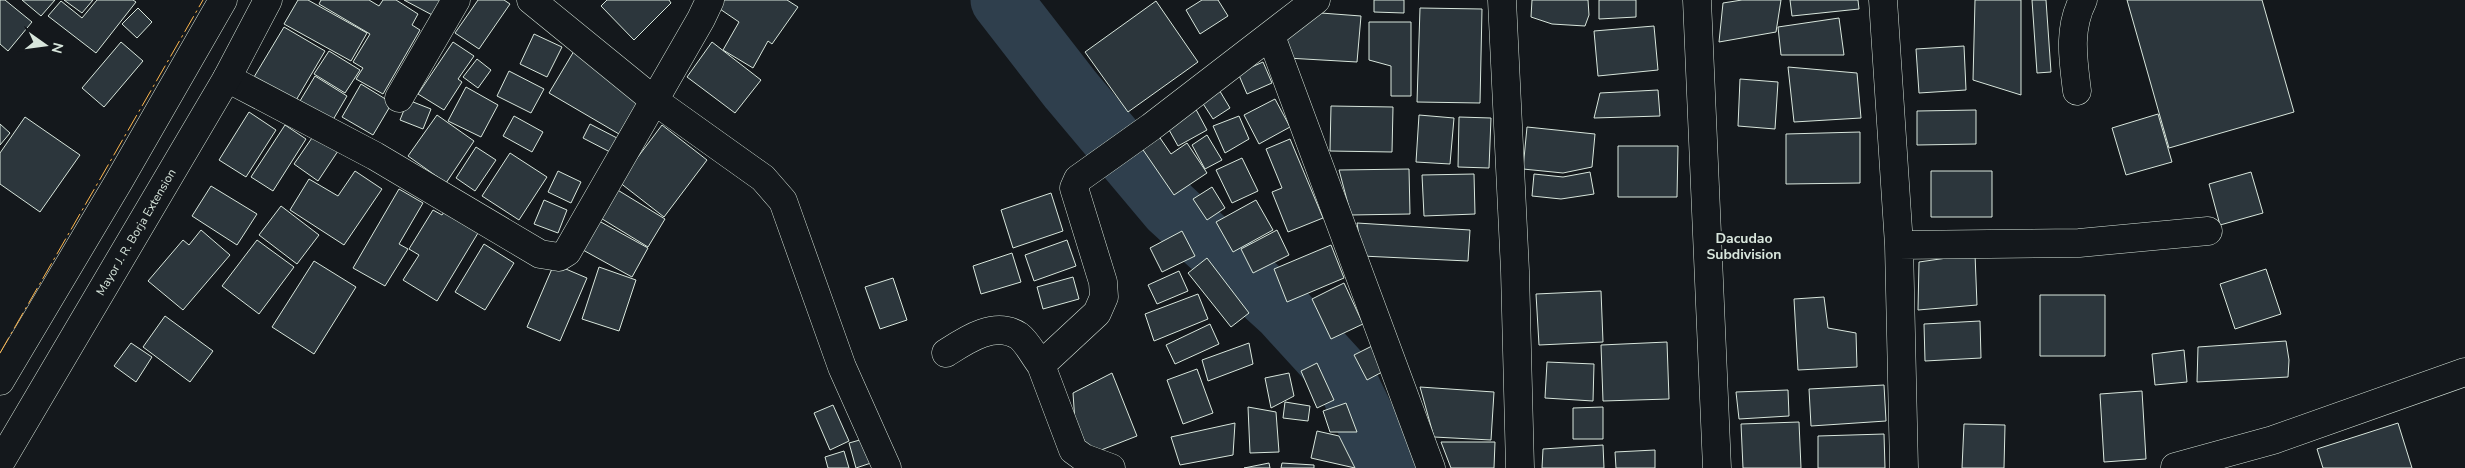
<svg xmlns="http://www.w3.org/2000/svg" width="2465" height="468" font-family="'Nunito Sans',sans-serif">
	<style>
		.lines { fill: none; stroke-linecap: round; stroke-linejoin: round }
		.river { stroke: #2f3f4d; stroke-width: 61 }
		.building { fill: #2c363c; stroke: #d8e6dc }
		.minor-casing { stroke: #d8e6dc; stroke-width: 29 }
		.major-casing { stroke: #d8e6dc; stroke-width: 29 }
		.minor { stroke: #14181c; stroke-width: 28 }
		.major { stroke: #14181c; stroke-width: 28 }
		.power { stroke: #ffb74d; stroke-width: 1; stroke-dasharray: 18 4 2.5 4; stroke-linecap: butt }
		.labels { text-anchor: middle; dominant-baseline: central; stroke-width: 4; stroke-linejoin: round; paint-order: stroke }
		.street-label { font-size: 12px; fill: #d8e6dc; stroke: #14181c }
		.neighbourhood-label { font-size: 14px; font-weight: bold; fill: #d8e6dc; stroke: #14181c }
	</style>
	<rect width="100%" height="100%" fill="#14181c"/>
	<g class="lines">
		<!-- river -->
		<path class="river" d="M1001,0L1070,89L1170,208L1283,311L1346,380L1389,468"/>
	</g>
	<!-- building -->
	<path class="building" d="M0,0H5L32,22L8,51L0,44Z
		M22,0H55L41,16Z
		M64,0H93L82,13Z
		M97,0H133L136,2L96,53L48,16L61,1L82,18Z
		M298,0H308L367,33L351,61L284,24Z
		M321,0H369L379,6L383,0H396L418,14L412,25L420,30L383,94L356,79L363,68L353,62L370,34L319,4Z
		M404,0H445L436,17Z
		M478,0H504L510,4L479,49L455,33Z
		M607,0H669L671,3L634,40L601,6Z
		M722,0H787L798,7L772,44L768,41L753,68L723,50L739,22L717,7Z
		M1202,0H1218L1228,16L1200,34L1186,10Z
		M1374,0H1404V13L1374,12Z
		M1532,0H1588L1589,15L1585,26L1552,24L1531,17Z
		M1599,0H1636V17L1599,19Z
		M1742,0H1781L1776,32L1719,42L1723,3Z
		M1790,0H1858L1859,9L1792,16Z
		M1975,0H2021V95L1973,80Z
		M2032,0H2046L2051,72L2037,73Z
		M2127,0H2262L2294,112L2169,148Z
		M1156,1L1198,62L1128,112L1085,52Z
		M138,8L152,22L137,38L122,24Z
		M1420,8L1482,9L1480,103L1417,102Z
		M1321,13L1361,16L1357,62L1287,58L1283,37Z
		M1839,18L1844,55H1781L1778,27Z
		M1369,22H1411V96H1391V66L1369,60Z
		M1654,26L1658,70L1598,76L1594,31Z
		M284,27L325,51L295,102L254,77Z
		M534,34L562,47L547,77L520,64Z
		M121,42L143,61L104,107L82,88Z
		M453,42L474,56L458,79L462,82L444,110L418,94Z
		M712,42L761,80L735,113L687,77Z
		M1964,46L1966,90L1919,93L1916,49Z
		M329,51L360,70L345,93L314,74Z
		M574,51L643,93L619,134L549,93Z
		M477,59L491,70L478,88L463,77Z
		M1263,62L1272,83L1247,94L1238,73Z
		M1788,67L1857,73L1861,118L1794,122Z
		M509,71L544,89L531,113L497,96Z
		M315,76L347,96L330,125L297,106Z
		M1740,79L1778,82L1775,129L1738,126Z
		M361,84L392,103L373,135L342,117Z
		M466,87L498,105L481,137L448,121Z
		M1218,88L1230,108L1213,119L1200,99Z
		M1658,90L1660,116L1594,118L1600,93Z
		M1275,99L1290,127L1259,144L1244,115Z
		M408,100L431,109L423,129L400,120Z
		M1192,102L1207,130L1178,146L1163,119Z
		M1331,106L1393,107L1392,152L1330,151Z
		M1976,110V144L1917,145V111Z
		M249,112L276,130L246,177L219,160Z
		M2158,114L2172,162L2126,175L2112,128Z
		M437,115L474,141L446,183L408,156Z
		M1419,115L1454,118L1450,164L1416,162Z
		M514,116L543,132L532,152L503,136Z
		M1239,116L1249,139L1225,153L1213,126Z
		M25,117L80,155L40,212L0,184V153Z
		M1459,117L1491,118L1489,168L1458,167Z
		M0,124L10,133L0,145Z
		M590,124L617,138L610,152L583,138Z
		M285,125L306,139L273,191L251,177Z
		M662,125L707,160L664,217L619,182Z
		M1527,127L1595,134L1592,167L1563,173L1523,169Z
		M1156,132L1171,154L1187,143L1207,173L1174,195L1139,144Z
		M1860,132V183L1786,184V134Z
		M314,135L338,151L318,181L294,164Z
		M1207,135L1222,160L1205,169L1192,145Z
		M1290,139L1323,218L1288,232L1272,192L1282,188L1266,149Z
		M1618,146H1678L1677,197H1618Z
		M476,147L496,160L475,191L456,178Z
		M510,153L547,177L519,220L482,196Z
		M1242,158L1258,191L1232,203L1216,170Z
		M1409,169L1410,214L1351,215L1339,170Z
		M355,171L382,189L344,245L290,210L309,179L338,196Z
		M558,171L581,182L571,203L548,192Z
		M1931,171H1992V217H1931Z
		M1590,172L1594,194L1561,199L1532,196L1534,174L1563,177Z
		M2251,172L2263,213L2220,225L2209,184Z
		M1474,174L1475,214L1424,216L1422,175Z
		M211,186L257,214L237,245L192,216Z
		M1212,187L1225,208L1207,220L1193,199Z
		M399,189L423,203L399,244L408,249L385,286L353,268Z
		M616,189L665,219L648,247L599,217Z
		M1051,193L1063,231L1013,248L1001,210Z
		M544,200L567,210L558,233L534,224Z
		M1256,200L1273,230L1233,252L1216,222Z
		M281,206L319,235L297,264L259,235Z
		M433,210L442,215L444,212L478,233L437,301L403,280L419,255L409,249Z
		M599,221L648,248L632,277L583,250Z
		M1357,223L1470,230L1468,261L1362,256Z
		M201,230L230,255L183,310L148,281L183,240L189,245Z
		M1277,230L1289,255L1253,273L1241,249Z
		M1182,231L1195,256L1162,272L1150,248Z
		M257,240L294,267L259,314L222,286Z
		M1067,240L1076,266L1034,281L1025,255Z
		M484,244L514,263L485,310L455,292Z
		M1331,245L1344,278L1287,302L1274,269Z
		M1012,253L1021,282L981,294L973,266Z
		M1975,254L1977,305L1918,310L1919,262Z
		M1207,258L1249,313L1231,327L1188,273Z
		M314,261L356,287L314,354L272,327Z
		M554,264L587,278L560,341L527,327Z
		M599,267L636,280L619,331L582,319Z
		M2266,269L2281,314L2235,329L2220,284Z
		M1179,271L1188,291L1157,304L1148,285Z
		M1073,277L1079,299L1043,309L1037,287Z
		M893,278L907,320L880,329L865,287Z
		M1344,283L1363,324L1331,339L1312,299Z
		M1601,291L1603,342L1539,345L1536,294Z
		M1198,294L1208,319L1154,341L1145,314Z
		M2040,295H2105V356H2040Z
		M1824,297L1828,328L1856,333L1857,367L1798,370L1794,299Z
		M165,316L213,351L190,382L143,347Z
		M1980,321L1981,358L1925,361L1924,324Z
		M1210,324L1219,344L1175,364L1166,345Z
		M2286,341L2289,360L2288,377L2197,382L2198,347Z
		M1667,342L1669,399L1603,401L1601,345Z
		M131,343L152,357L136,382L114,366Z
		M1249,343L1253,364L1208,381L1202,360Z
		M1372,346L1384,371L1367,380L1354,355Z
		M2184,350L2187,382L2155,385L2152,354Z
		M1547,362L1594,364L1593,401L1545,398Z
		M1317,363L1334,400L1317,408L1301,371Z
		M1197,369L1213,413L1183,424L1167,380Z
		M1112,373L1137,436L1091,454L1075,422L1073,393Z
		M1289,373L1294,396L1271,408L1265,378Z
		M1884,385L1886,421L1811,426L1809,389Z
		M1420,387L1494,392L1491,440L1434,437Z
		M1788,390L1789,416L1739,419L1736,392Z
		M2142,391L2146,459L2104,462L2100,394Z
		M1285,402L1310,406L1308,421L1283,418Z
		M1346,403L1357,432H1330L1323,411Z
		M833,405L849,441L830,450L814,413Z
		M1248,407L1276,412L1279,452L1250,453Z
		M1603,407V439H1573V408Z
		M1799,422L1801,468H1743L1741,424Z
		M1235,423L1233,455L1180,465L1171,437Z
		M2398,423L2412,468H2323L2317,449Z
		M1964,424L2005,425L2004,468H1962Z
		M1317,431L1339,436L1355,468L1311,458Z
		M1884,434L1885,468H1818V436Z
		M867,438L874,462L856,468L849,443Z
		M1441,442H1495L1494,468H1451Z
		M1603,445L1604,468H1542L1543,449Z
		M1655,450V468H1616L1615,452Z
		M844,451L849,468H828L825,457Z
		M1269,463L1270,468H1244Z
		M1282,463L1314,465V468H1281Z"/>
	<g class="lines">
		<defs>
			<path id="minor" d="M531,0L655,101L763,178L783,201L842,367L887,468
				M1502,0L1515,271L1520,468
				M1697,0L1717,468
				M1883,0L1899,245L1904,468
				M1271,36L1431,468
				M227,78L375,156L540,254L559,257L567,252L701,19L710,0
				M2077,91C2073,59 2068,29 2083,0
				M399,98L456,0
				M1899,245L2079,243L2208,231
				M946,353C966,340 995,320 1019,336C1027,342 1034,356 1041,365
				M2175,467L2273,440L2465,372
				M1111,468L1084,458L1073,450L1041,365L1097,313L1104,297L1103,282L1074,188L1078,179L1151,127L1316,0"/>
			<g id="major">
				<path d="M0,381L119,181L223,0"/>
				<path id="s1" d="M0,463L227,78L268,0"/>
			</g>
		</defs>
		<!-- minor casing -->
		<use href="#minor" class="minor-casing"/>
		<!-- major casing -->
		<use href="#major" class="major-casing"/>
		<!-- minor -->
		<use href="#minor" class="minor"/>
		<!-- major -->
		<use href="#major" class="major"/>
		<!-- power -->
		<path class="power" d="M0,353L203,0"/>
	</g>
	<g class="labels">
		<!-- street labels -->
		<g class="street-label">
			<text stroke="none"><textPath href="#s1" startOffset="268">Mayor J. R. Borja Extension</textPath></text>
		</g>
		<!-- neighbourhood labels -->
		<g class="neighbourhood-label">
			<text x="1744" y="238">Dacudao<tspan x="1744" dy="16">Subdivision</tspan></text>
		</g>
	</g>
	<!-- north arrow -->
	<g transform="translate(45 45) rotate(104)" stroke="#14181c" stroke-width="4" paint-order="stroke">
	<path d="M0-4L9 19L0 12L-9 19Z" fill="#d8e6dc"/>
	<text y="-8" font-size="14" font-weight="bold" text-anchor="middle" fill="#d8e6dc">N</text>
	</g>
</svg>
